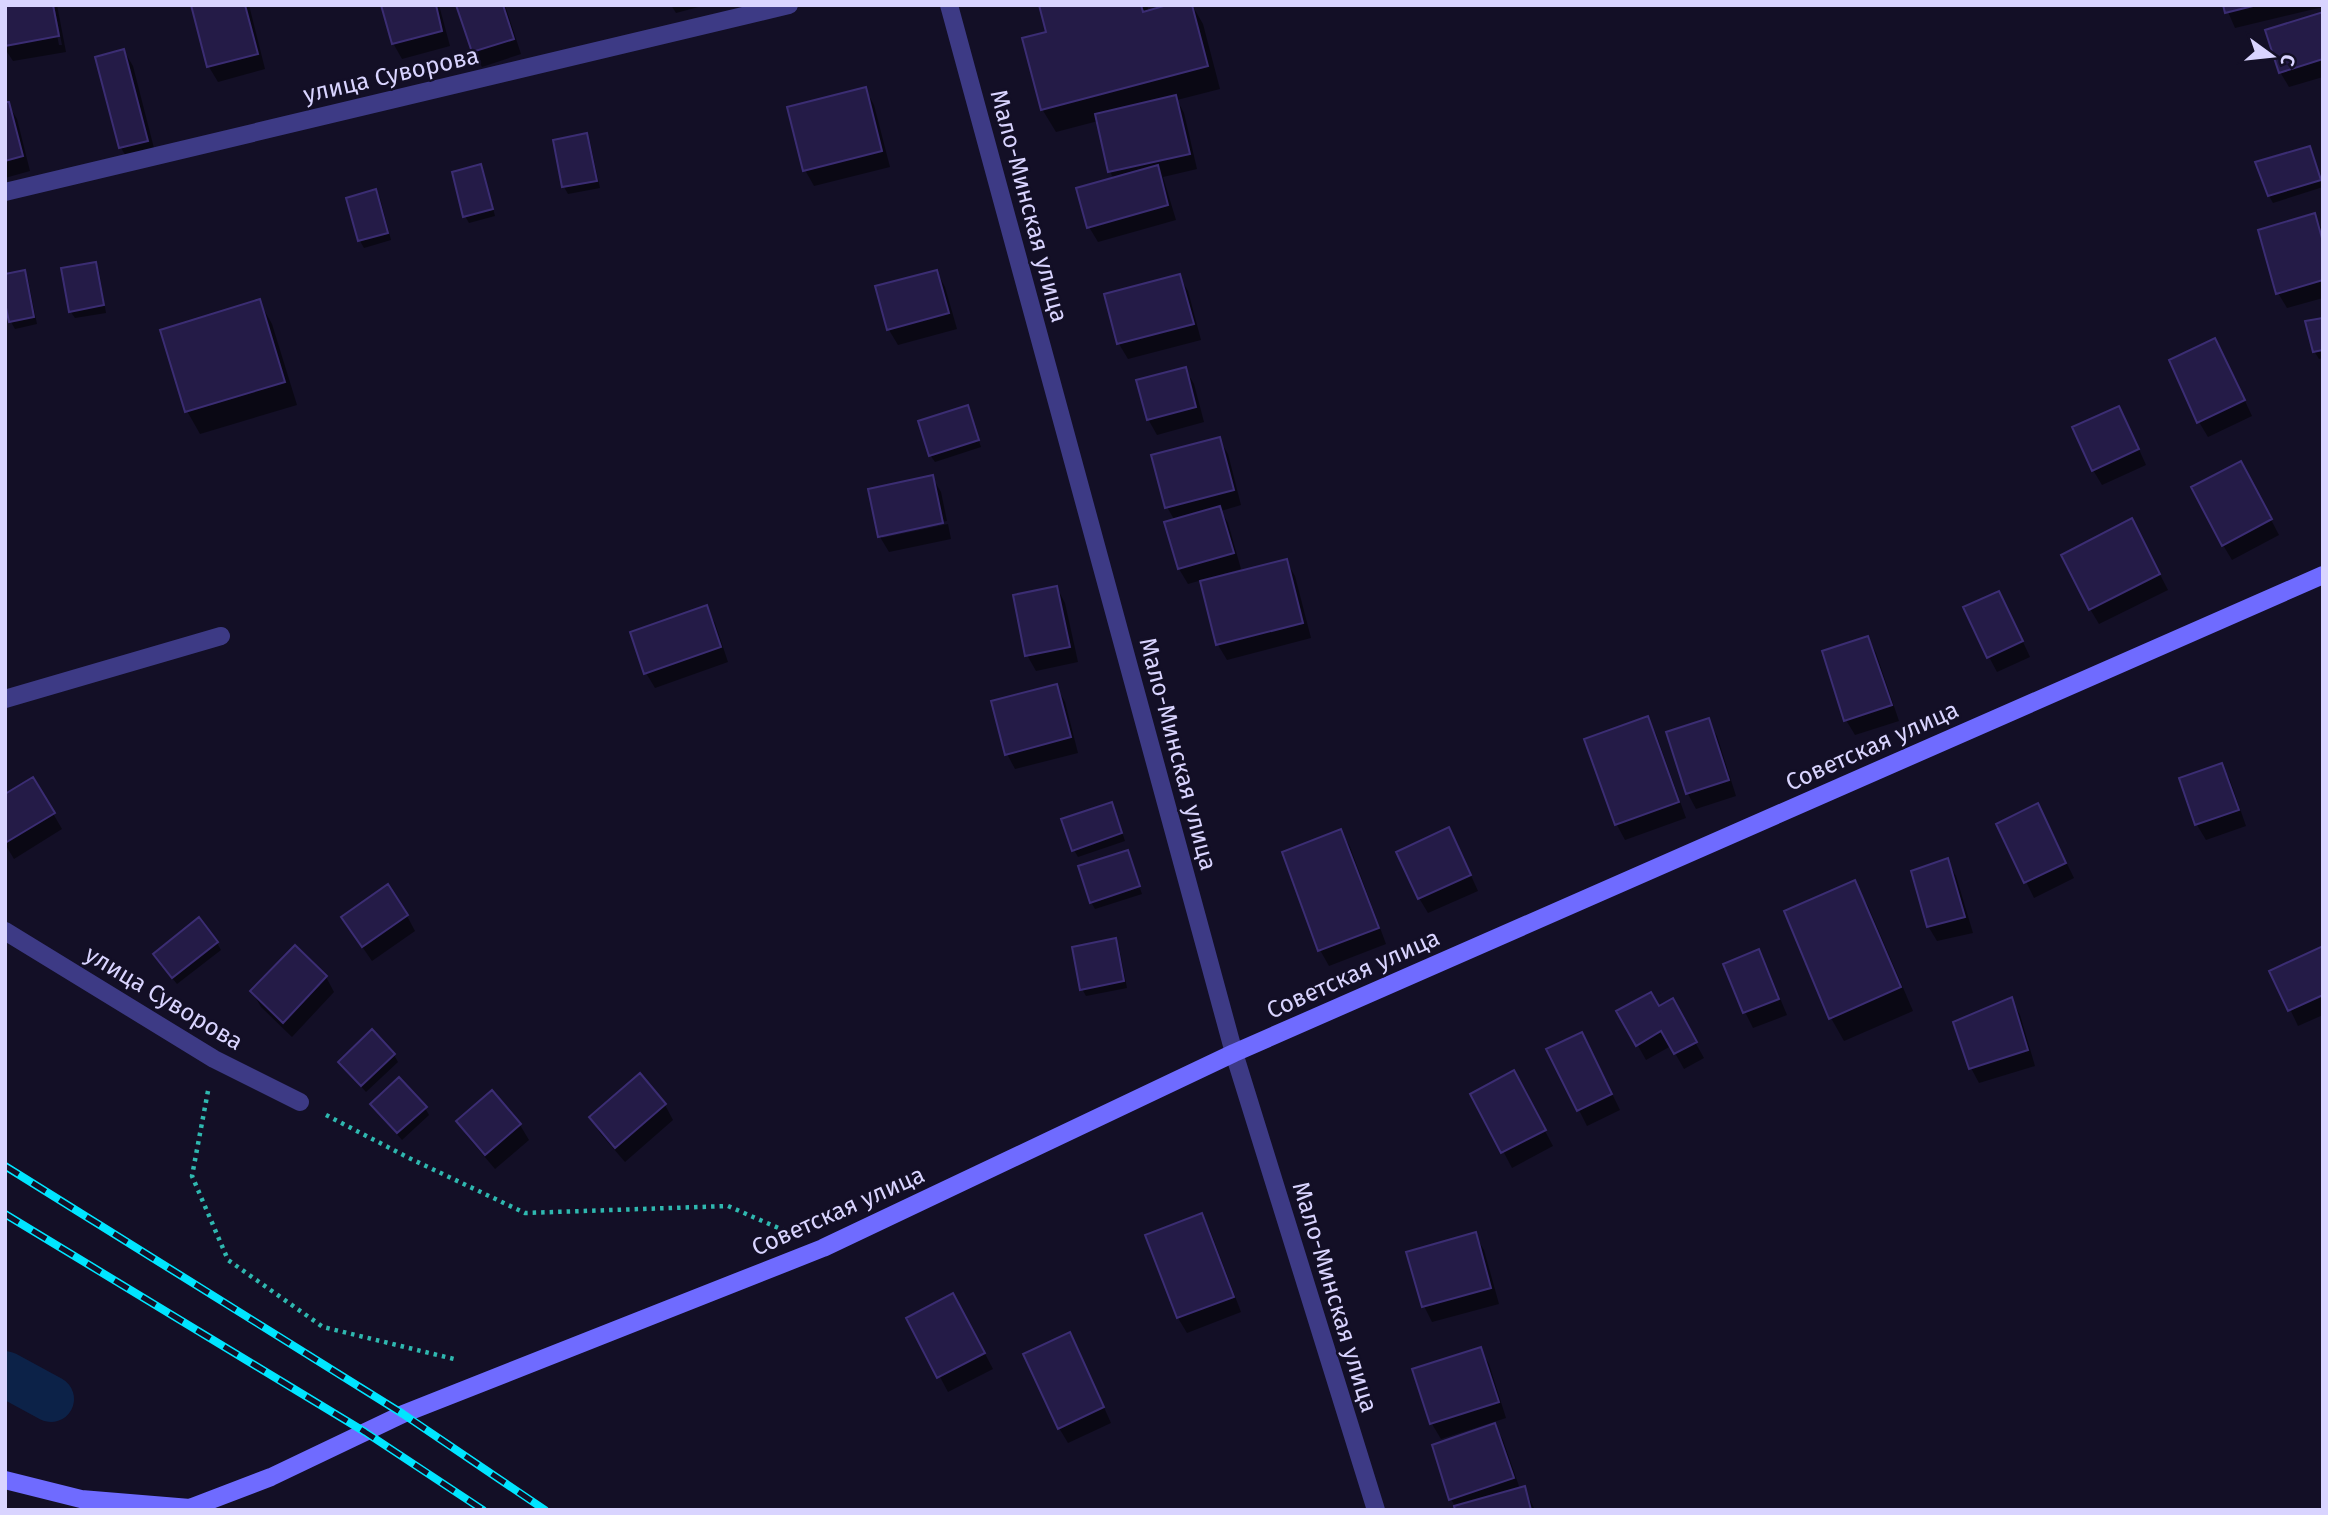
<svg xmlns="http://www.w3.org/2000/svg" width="2328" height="1515" font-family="'Fira Sans',sans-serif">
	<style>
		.shadow { fill: #0007 }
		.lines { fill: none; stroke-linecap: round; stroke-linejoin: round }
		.canal { stroke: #0c2248; stroke-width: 46 }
		.building { fill: #241b47; stroke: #3b2d73; stroke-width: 2 }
		.path { stroke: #2fb8b0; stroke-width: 4.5; stroke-dasharray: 3.5 5; stroke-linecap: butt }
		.lane { stroke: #3d3a85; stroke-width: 18 }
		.street { stroke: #3d3a85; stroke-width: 18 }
		.secondary { stroke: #6f6bff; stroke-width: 18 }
		.rail-casing { stroke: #00e5ff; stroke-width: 8 }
		.rail { stroke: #130f26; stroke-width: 5; stroke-dasharray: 16; stroke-linecap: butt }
		.labels { text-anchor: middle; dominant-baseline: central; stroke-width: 5; stroke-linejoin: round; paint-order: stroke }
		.street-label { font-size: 24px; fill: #d9d4ff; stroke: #130f26 }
	</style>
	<rect width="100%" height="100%" fill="#130f26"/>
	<!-- shadow -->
	<path class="shadow" d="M5,5H51L59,45H62L54,5H57L66,52L13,61L5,49Z
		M193,5H249L265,69L218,82L209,67Z
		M383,5H439L450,46L402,59L393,43Z
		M458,5H505L521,54L482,67L474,52Z
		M671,5H706L676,13Z
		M1041,5H1147L1149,12L1192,5L1203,24L1220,89L1177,100L1184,113L1197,169L1163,177L1176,220L1098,242L1089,227L1114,179L1110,172L1098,121L1056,132L1042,109L1048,34Z
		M2225,5H2323V7L2235,28Z
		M2323,13V77L2289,87L2280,72Z
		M124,51L133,66L156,156L130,163L121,148L97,58Z
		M865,89L874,105L890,167L814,186L805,170Z
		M5,104H8L17,119L30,171L5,178Z
		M586,135L590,142L600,188L568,194L564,187L555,142Z
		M2310,148L2323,187L2273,203L2269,196Z
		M480,166L484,173L495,216L469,223L465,216Z
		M376,191L380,198L391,240L364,248L360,241L348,199Z
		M2314,215L2323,231V298L2287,308L2278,293Z
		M95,264L99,271L106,313L75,318L70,311Z
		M24,272L28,279L37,324L15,329L11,322L5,294Z
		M937,272L945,287L957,329L898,345L889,330L878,288Z
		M1179,276L1188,291L1201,340L1128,359L1119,344L1106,295Z
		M259,301L272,324L297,405L200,434L187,411L163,331Z
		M2323,319V358L2319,359L2314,351Z
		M2224,356L2252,416L2208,437L2199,422Z
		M1185,369L1194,384L1204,422L1157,435L1148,419Z
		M967,407L981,447L935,462L930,455Z
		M2127,423L2146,465L2102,485L2093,470Z
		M1219,439L1228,454L1241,505L1221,511L1228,523L1241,569L1223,574L1224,577L1286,561L1295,576L1311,638L1227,660L1218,645L1202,580L1188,584L1179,569L1175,521L1167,507Z
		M932,477L941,492L947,521L882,535V538L948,524L951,539L889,552L880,537L870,491Z
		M2249,478L2279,535L2232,560L2223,545Z
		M2140,536L2168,590L2099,624L2090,609Z
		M1057,588L1065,603L1078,662L1036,671L1027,655Z
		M706,608L715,623L728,662L655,688L646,673Z
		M2007,608L2030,657L1997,672L1989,657Z
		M1868,638L1876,653L1899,721L1855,735L1846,720Z
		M1056,686L1065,702L1078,753L1015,769L1007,754Z
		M1647,718L1656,734L1686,818L1625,840L1617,825L1587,740Z
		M1708,721L1717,736L1736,796L1696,809L1688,794L1668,733Z
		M2221,765L2230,780L2246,826L2206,840L2197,825L2181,779Z
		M33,779L62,829L14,859L5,844V796Z
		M1115,811L1125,841L1078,857L1074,850Z
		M2046,821L2074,878L2034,898L1998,825Z
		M1341,831L1350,847L1386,944L1329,966L1320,950Z
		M1457,845L1478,891L1428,913L1419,898Z
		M1127,852L1142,894L1095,909L1091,902Z
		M1947,861L1956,876L1973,933L1937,941L1928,926Z
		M1854,883L1868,906L1913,1011L1844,1041L1831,1018Z
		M407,916L415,931L372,961L352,932Z
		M1115,940L1119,947L1127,988L1086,996L1082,989Z
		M217,943L221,950L177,984L159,962Z
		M2323,948V1015L2298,1026L2272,971Z
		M1759,952L1767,967L1787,1015L1753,1028L1745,1012L1725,965Z
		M326,977L334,992L292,1037L261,1007L252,991Z
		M2012,1000L2020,1015L2035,1066L1979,1083L1971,1068Z
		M1672,1001L1704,1058L1684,1069L1671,1046L1646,1060L1619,1012L1658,1008Z
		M1590,1049L1620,1110L1587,1126L1549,1050Z
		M394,1055L398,1062L366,1092L340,1063Z
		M1522,1088L1553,1146L1512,1168L1473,1094Z
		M492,1092L520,1125L529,1140L495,1169L467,1136L458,1121Z
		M372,1105L425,1108L429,1115L402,1140Z
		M665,1105L673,1120L625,1162L600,1133L591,1118Z
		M1201,1215L1210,1230L1241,1312L1187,1333L1178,1318Z
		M1475,1235L1484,1250L1499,1304L1432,1322L1424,1306Z
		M962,1310L993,1369L948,1392L909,1319Z
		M1480,1349L1489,1364L1506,1418L1441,1439L1432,1424L1414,1370Z
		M1078,1350L1111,1423L1068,1443L1059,1428Z
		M1495,1425L1503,1440L1520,1489L1524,1488L1535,1510H1457L1451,1499Z"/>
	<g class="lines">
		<!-- canal -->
		<path class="canal" d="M5,1374L51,1399"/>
	</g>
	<!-- building -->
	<path class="building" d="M5,5H53L59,36L5,46Z
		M191,5H245L258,54L207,67Z
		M381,5H436L442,31L392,44Z
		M456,5H503L514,39L472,52Z
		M1039,5H1141L1143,12L1167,5H1192L1208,66L1041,110L1022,38L1046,32Z
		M2223,5H2257L2225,13Z
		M2323,12V59L2279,73L2265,30Z
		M124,49L148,141L119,148L95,57Z
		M866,87L882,151L803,171L787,107Z
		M1176,95L1190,154L1108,172L1095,114Z
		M5,102H9L23,156L5,161Z
		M587,133L597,181L562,187L553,140Z
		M2310,146L2321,180L2268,196L2255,162Z
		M481,164L493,209L463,217L452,172Z
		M1158,165L1168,205L1087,228L1076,188Z
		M376,189L388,233L358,241L346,198Z
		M2315,213L2323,242V280L2276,294L2258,230Z
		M96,262L104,305L69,312L61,268Z
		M25,270L34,317L9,322L5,303V274Z
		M937,270L949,313L887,330L875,286Z
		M1180,274L1194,324L1117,344L1104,294Z
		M260,299L285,382L185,412L160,330Z
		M2323,318V350L2313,352L2305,321Z
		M2215,338L2245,400L2197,423L2169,360Z
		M1186,367L1196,407L1147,420L1136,380Z
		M968,405L979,440L929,456L918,421Z
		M2119,406L2139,449L2092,471L2072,427Z
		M1220,437L1234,490L1165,508L1151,455Z
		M2241,461L2272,519L2222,546L2191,487Z
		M933,475L943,523L878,537L868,489Z
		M1220,506L1234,553L1178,569L1164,522Z
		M2132,518L2160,574L2089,610L2061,555Z
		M1287,559L1303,623L1216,645L1200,581Z
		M1057,586L1070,647L1025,656L1013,595Z
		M1999,591L2023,641L1987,658L1963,607Z
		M707,605L721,647L644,674L630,632Z
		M1868,636L1892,705L1844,721L1822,651Z
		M1057,684L1071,737L1005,755L991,701Z
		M1648,716L1679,802L1615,825L1584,739Z
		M1709,718L1729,780L1686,794L1666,732Z
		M2222,763L2239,810L2195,825L2179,778Z
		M33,777L55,813L5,843V794Z
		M1112,802L1122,833L1072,851L1061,819Z
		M2038,803L2066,863L2024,883L1996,824Z
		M1449,827L1471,875L1418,899L1396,852Z
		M1341,829L1379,928L1318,951L1282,852Z
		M1128,850L1140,886L1090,903L1078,866Z
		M1948,858L1965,917L1927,927L1911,871Z
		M1855,880L1901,987L1829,1019L1784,911Z
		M388,884L408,915L362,947L341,917Z
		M199,917L218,942L172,978L153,954Z
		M1116,938L1124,981L1080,990L1072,947Z
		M295,945L327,976L283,1023L250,991Z
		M2323,946V995L2288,1011L2269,971Z
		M1759,949L1779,999L1743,1013L1723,964Z
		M1651,992L1659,1006L1673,998L1697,1042L1674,1054L1661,1031L1636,1046L1616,1011Z
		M2012,997L2028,1050L1969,1069L1953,1022Z
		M372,1029L395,1054L361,1086L338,1062Z
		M1582,1032L1612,1094L1577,1111L1546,1049Z
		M1514,1070L1546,1130L1501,1153L1470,1094Z
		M640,1073L666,1104L615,1148L589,1117Z
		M399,1077L427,1107L397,1133L370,1104Z
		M492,1090L521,1124L485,1155L456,1121Z
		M1202,1213L1234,1297L1177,1318L1145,1235Z
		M1476,1232L1491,1288L1422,1307L1406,1252Z
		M953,1293L985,1353L937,1378L906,1318Z
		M1070,1332L1104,1407L1058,1429L1023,1354Z
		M1481,1347L1499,1402L1430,1424L1412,1369Z
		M1495,1423L1514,1478L1449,1500L1432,1445Z
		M1525,1486L1531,1510H1455L1454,1506Z"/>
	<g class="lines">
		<!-- path -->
		<path class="path" d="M208,1091L192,1176L228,1260L323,1327L454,1359
			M326,1115L409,1158L525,1213L728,1206L783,1230"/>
		<!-- lane -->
		<path class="lane" d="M5,699L221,636"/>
		<!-- street -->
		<path class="street" d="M949,5L1234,1053L1376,1510
			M5,192L789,5
			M5,931L214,1059L300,1102"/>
		<!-- secondary -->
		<path class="secondary" d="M5,1480L81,1499L190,1508L271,1477L403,1414L823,1248L1234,1053L2323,575"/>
		<defs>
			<path id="rail" d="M5,1166L403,1414L545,1510
				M5,1214L365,1432L483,1510"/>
		</defs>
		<!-- rail casing -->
		<use href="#rail" class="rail-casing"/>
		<!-- rail -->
		<use href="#rail" class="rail"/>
	</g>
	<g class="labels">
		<!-- street labels -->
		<g class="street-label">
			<text transform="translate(391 75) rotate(-13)">улица Суворова</text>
			<text transform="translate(1029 206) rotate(75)">Мало-Минская улица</text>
			<text transform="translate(1872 746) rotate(-24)">Советская улица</text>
			<text transform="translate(1178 754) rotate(75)">Мало-Минская улица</text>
			<text transform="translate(1353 974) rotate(-24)">Советская улица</text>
			<text transform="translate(164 998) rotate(31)">улица Суворова</text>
			<text transform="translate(838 1211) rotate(-24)">Советская улица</text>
			<text transform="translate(1335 1297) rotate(73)">Мало-Минская улица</text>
		</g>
	</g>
	<!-- border -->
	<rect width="2328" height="1515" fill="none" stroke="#d9d4ff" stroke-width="14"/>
	<!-- north arrow -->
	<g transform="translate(2272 56) rotate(105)" stroke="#130f26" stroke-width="5" paint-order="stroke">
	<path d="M0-5L12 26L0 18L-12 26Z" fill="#d9d4ff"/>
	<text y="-10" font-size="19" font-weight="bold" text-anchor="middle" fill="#d9d4ff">С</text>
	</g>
</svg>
